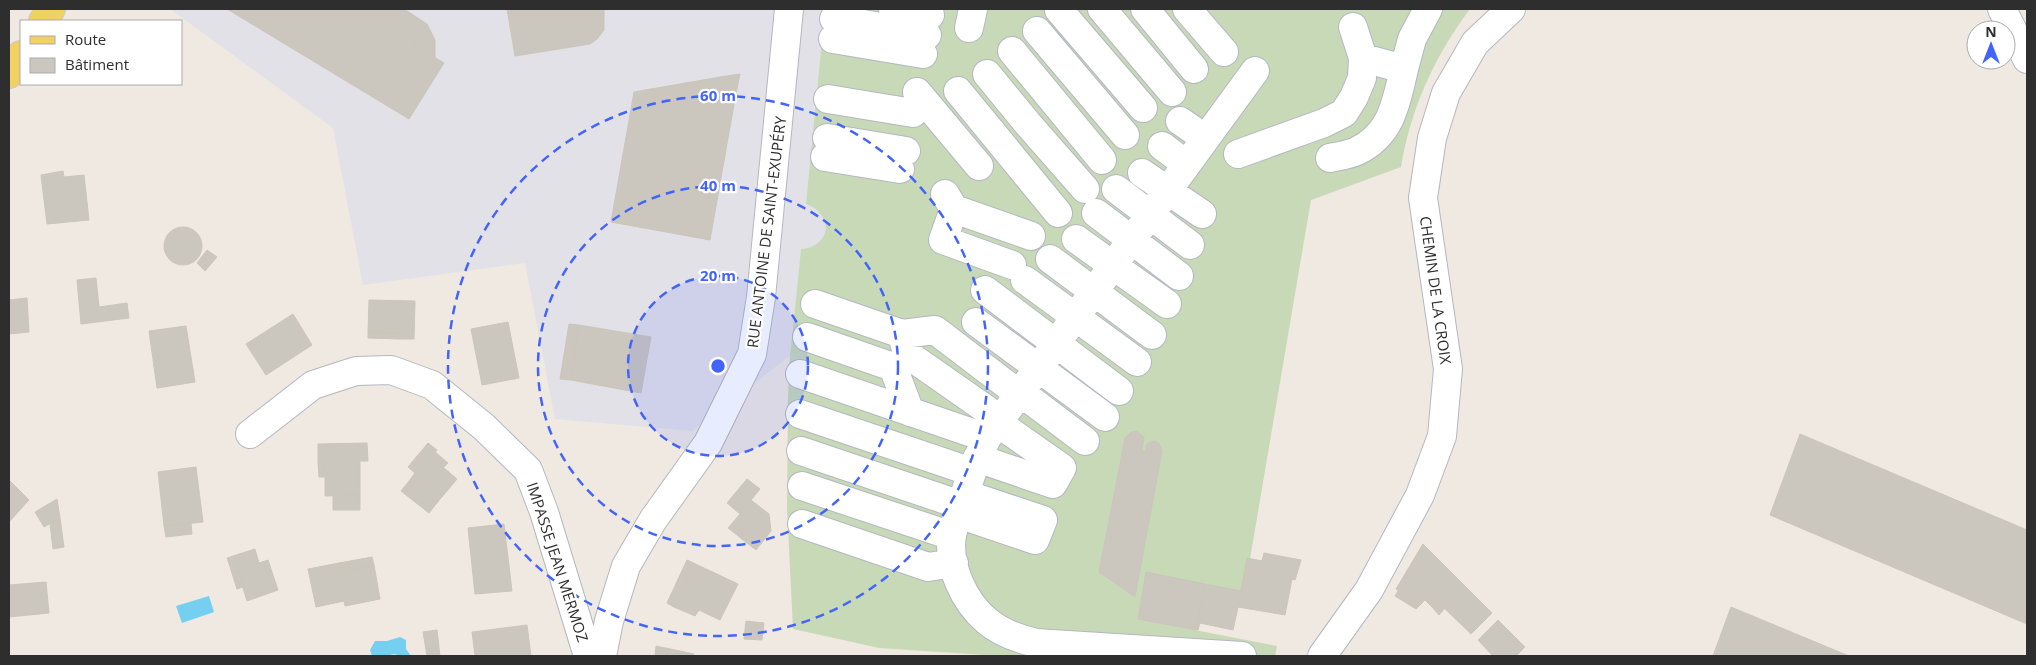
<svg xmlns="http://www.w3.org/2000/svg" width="2036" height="665" font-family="'Open Sans',sans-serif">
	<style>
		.industrial { fill: #e3e1e8 }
		.cemetery { fill: #c8d9b8 }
		.water { fill: #75cff0 }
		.building { fill: #cbc7bf; stroke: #cbc5ba }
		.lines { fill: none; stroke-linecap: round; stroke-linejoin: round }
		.minor-casing { stroke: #b4b7c1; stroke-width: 30 }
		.major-casing { stroke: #c9c9c9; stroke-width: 30 }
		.minor { stroke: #fff; stroke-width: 28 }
		.major { stroke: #f2d163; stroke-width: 28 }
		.ring { fill: none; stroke: #4264fb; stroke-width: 2.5; stroke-dasharray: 9 6 }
		.labels { text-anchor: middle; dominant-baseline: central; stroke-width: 4.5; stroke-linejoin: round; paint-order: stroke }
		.street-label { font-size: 15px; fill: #2e2e2e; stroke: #fff }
		.centre { fill: #4264fb; stroke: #fff; stroke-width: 2.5 }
		.ring-label { font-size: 15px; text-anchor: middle; font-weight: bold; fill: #4264fb; stroke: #fff; stroke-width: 4.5; stroke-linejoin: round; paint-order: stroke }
	</style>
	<rect width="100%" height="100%" fill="#efe9e1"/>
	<!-- industrial -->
	<path class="industrial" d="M170,9H825L806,204L815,207L822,214L826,224L825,234L820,242L811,248L801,249L791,355L692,431L555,419L525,263L363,285L333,128Z"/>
	<!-- cemetery -->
	<path class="cemetery" d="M825,9H1470C1434,57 1411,108 1401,167L1311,200L1250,559H1247L1241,591L1146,573L1138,619L1277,646L1275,656H1000L879,648L793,629L787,508L788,400L789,367L801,249C832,246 834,214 806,204Z"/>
	<!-- water -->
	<path class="water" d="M209,596L214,612L182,623L176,606Z
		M400,637L406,640V649L411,656H401L394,654L386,656H372L370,650L375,641H387Z"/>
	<!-- building -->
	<path class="building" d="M227,9H404L427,24L414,45L444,63L409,119Z
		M507,9H604V30L597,39L590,44L515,56Z
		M427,24L435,40V58L414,45Z
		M740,74L736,93L720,77Z
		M720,77L736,93L710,240L611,222L634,92Z
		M63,171L64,177L84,175L89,220L47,224L41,175Z
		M164 246a19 19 0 1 1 38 0a19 19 0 1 1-38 0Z
		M207,250L217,257L205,271L197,263Z
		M96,278L99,307L127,303L129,318L81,324L77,280Z
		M27,298L29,332L9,334V300Z
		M369,300L415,301L414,339H400V333L368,332Z
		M293,314L312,345L266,375L246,344Z
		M508,322L519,378L482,385L471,329Z
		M569,324L579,325L571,380L560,379Z
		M579,325L651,337L641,393L571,380Z
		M186,326L195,382L157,388L149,331Z
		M368,332L400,333V339L368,338Z
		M1136,431L1144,437L1142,451H1146V445L1150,442L1155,441L1159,443L1162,451L1135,597L1099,572L1125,438L1131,432Z
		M1800,434L2027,530V624L1770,515Z
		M367,443L368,461H360V495L325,496V462H318V444Z
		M428,443L437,450L431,457L457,479L436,504L409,481L415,473L408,467Z
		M435,452L448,463L443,468L431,457Z
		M318,462H325V477H319Z
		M196,467L203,522L164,526L158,472Z
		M747,479L760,489L751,500L769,514L771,531L756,550L728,528L740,514L727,503Z
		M9,480L29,500L9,522Z
		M409,481L436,504L429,513L401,491Z
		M360,495V510H333V496Z
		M57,499L60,518L44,527L35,512Z
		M60,518L64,547L53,549L50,524Z
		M191,523L192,534L166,537L164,526Z
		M504,524L512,591L475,594L468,528Z
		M1423,544L1492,613L1471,634L1437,601L1432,607L1425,600L1420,605L1396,589Z
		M255,549L259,563L268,560L278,590L247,601L238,571L232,573L227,558Z
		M1264,553L1301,560L1295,580L1292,579L1285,615L1238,607L1233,630L1200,623L1198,630H1196L1205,584L1241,591L1247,558L1262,561Z
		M372,557L374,565L341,573L339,563Z
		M687,560L738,584L720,620L699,610L695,616L674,607L688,578L680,575Z
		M339,563L341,573L374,565L380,599L345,606L344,601L316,607L308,569Z
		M238,571L243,587L237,589L232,573Z
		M1146,572L1205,584L1196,630L1138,619Z
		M680,575L688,578L674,607L667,603Z
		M46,582L49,613L9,617V585Z
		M1398,591L1420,605L1416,609L1395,596Z
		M1437,601L1445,608L1439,615L1432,607Z
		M1731,607L1849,656H1713Z
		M1498,620L1525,647L1516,656H1493L1478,640Z
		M746,621L764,623L762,640L744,639Z
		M527,625L531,656H475L472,632Z
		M437,630L440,656H427L423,632Z
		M656,646L694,654L693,656H655Z"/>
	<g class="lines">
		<defs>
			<path id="minor" d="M893,9L930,15
				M1102,9L1172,92
				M1145,9L1194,69
				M1187,9L1224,52
				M2002,9L2027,59
				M1059,10L1143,108
				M834,19L927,35
				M969,28L973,9
				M1037,31L1125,135
				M833,39L923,54
				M1012,51L1102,160
				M1363,58L1404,69L1412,39L1428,9
				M987,74L1028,124L1085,189
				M958,91L1058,213
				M917,92L979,166
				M828,99L913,113
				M1180,121L1205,138
				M827,138L906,151
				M1162,146L1186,164
				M1238,154L1324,123L1344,113L1354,97L1362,78L1363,58L1353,27
				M825,157L900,169
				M1330,158C1339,156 1349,155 1357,151C1392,134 1396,103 1404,69
				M1142,173L1202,214
				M1116,189L1190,245
				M945,194L954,209L943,240L1012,265
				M954,209L1031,236
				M1096,213L1179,276
				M1076,239L1167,304
				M1050,259L1152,335
				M1025,280L1137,362
				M985,290L1119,391
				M815,304L902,334L935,330L1019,394
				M976,322L1105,417
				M902,334L907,354L1000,419
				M807,337L893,367L910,412
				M800,374L987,438
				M1020,392L1085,441
				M800,414L972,472
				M250,434L313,385L356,371L391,370L432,385L484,427L528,470L544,512L588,656
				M801,451L961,505
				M977,458L1053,484L1062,468L998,423
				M802,486L952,536
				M958,514L1035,540L1043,520L965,494
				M802,524L928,567L954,563
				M602,656L609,621L626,566L653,520L708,443L752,354L761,297L789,9
				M1242,656L1036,643C1019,639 1001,633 987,621C964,602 947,565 952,535C954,525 958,515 961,506C968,482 976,460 987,438L1255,71
				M1322,656L1369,590L1420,495L1442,436L1448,369L1423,198L1432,138L1446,93L1475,43L1511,9"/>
			<path id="major" d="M43,21L51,9
				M9,74L21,55"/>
		</defs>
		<!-- minor casing -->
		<use href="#minor" class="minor-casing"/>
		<!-- major casing -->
		<use href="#major" class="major-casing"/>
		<!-- minor -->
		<use href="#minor" class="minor"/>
		<!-- major -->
		<use href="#major" class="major"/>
	</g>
	<!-- distance rings -->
	<circle cx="718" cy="366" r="90" fill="#4264fb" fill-opacity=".12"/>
	<g class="ring">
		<circle cx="718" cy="366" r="90"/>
		<circle cx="718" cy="366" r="180"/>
		<circle cx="718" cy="366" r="270"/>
	</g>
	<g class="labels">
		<!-- street labels -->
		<g class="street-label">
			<text transform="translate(766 232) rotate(-83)">RUE ANTOINE DE SAINT-EXUPÉRY</text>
			<text transform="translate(1436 290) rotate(82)">CHEMIN DE LA CROIX</text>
			<text transform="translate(558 562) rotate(72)">IMPASSE JEAN MERMOZ</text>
		</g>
	</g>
	<circle cx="718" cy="366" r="8" class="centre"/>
	<g class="ring-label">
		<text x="718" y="101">60 m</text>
		<text x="718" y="191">40 m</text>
		<text x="718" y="281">20 m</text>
	</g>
	<!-- border -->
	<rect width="2036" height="665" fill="none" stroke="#2e2e2e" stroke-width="20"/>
	<!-- legend -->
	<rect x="20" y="20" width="162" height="65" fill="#ffffff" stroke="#ababab"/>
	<rect x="30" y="36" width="25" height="8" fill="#f2d163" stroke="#ababab"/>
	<text x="65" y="45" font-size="15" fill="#2e2e2e">Route</text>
	<rect x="30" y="58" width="25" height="15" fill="#cbc7bf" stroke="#ababab"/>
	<text x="65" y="70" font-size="15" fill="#2e2e2e">Bâtiment</text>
	<!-- north arrow -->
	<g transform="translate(1991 45)"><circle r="24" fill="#ffffff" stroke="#ababab"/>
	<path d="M0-4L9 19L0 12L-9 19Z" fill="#4264fb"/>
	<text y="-8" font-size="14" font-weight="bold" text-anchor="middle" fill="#2e2e2e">N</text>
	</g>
</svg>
